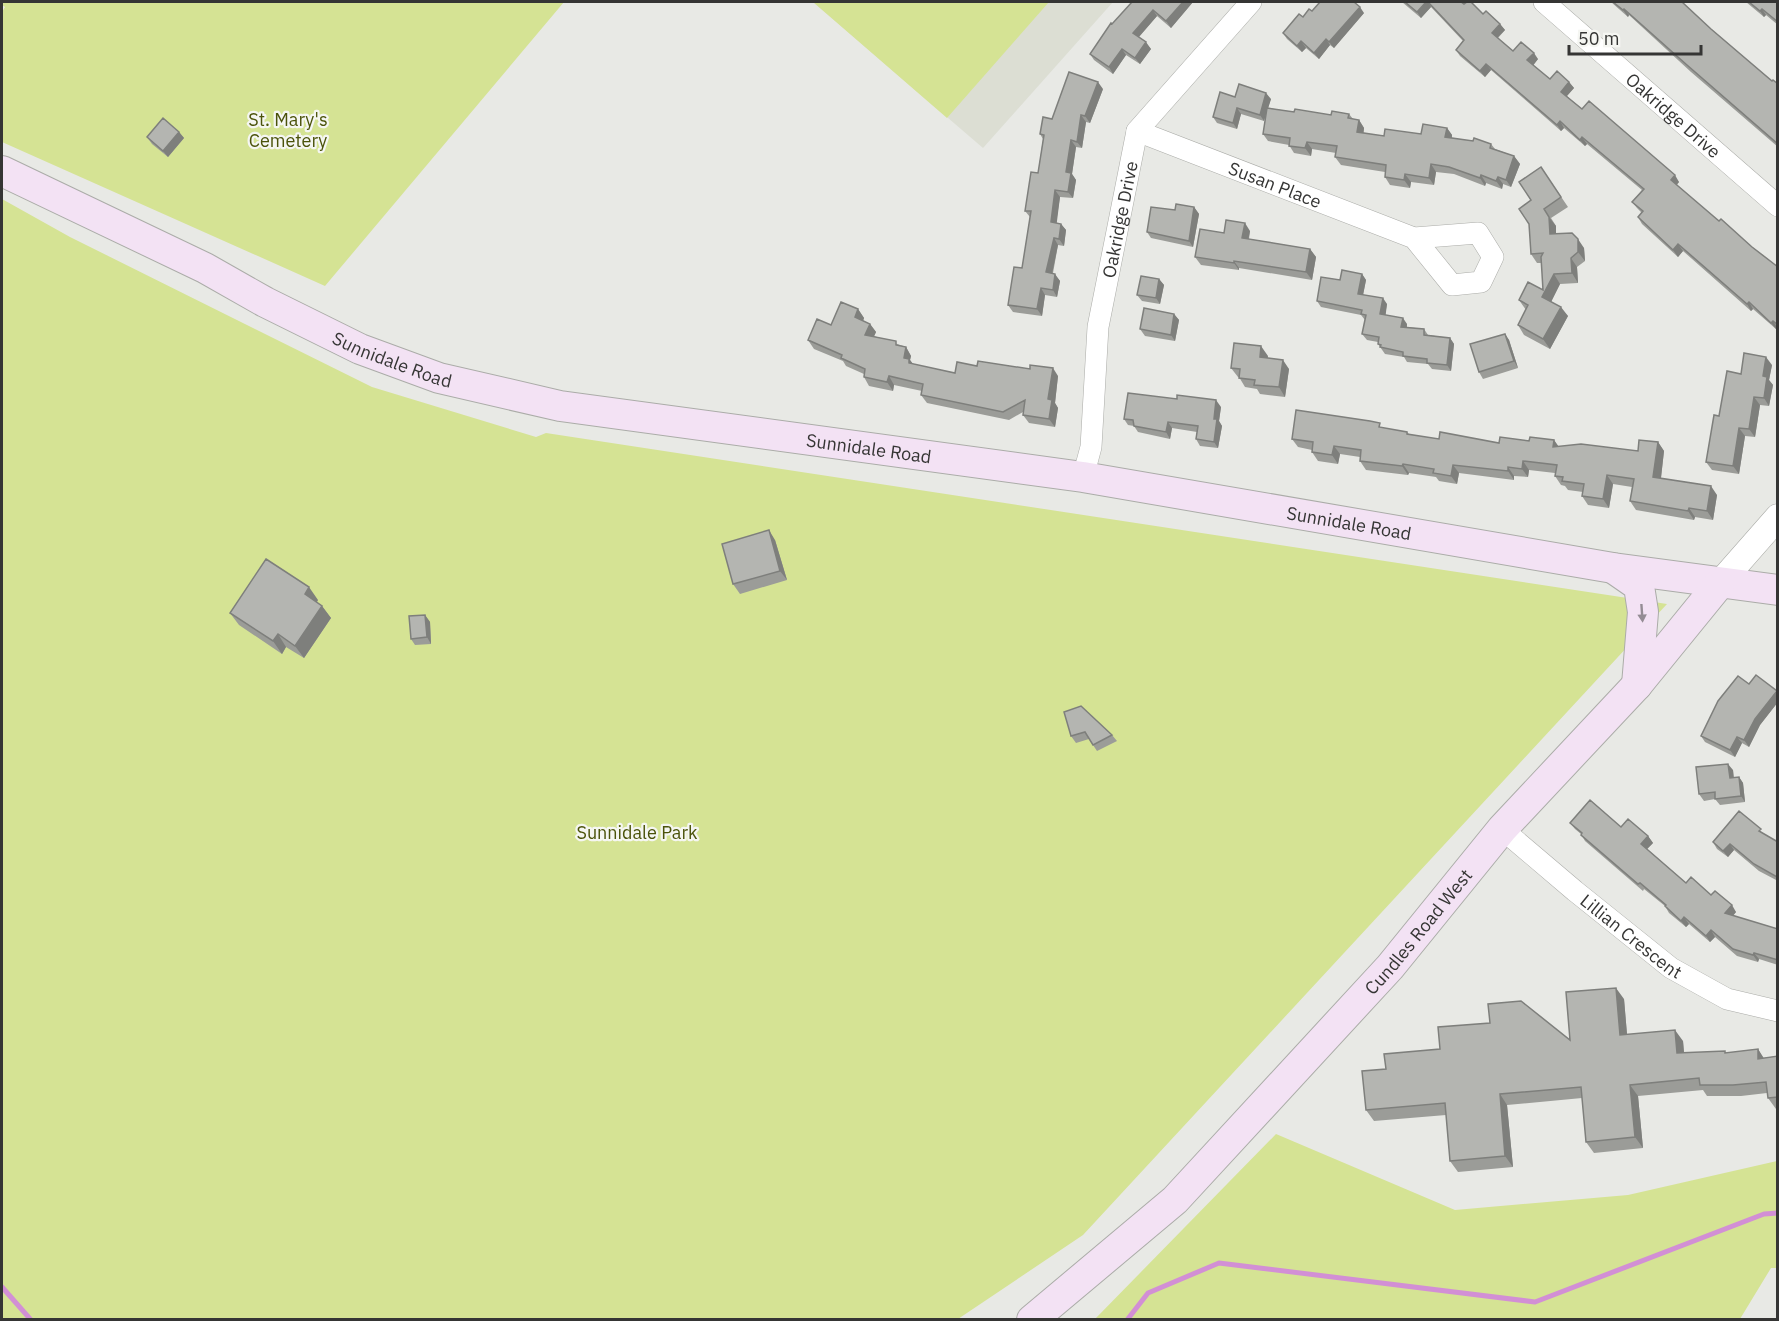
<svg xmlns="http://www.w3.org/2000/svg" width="1779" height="1321" font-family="'IBM Plex Sans',sans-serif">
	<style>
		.built { fill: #dcded3 }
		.green { fill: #d5e394 }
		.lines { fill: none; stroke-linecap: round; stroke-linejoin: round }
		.stream { stroke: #d28fd5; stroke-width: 5 }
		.minor-casing { stroke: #abaca8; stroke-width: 22 }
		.tertiary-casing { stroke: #abaca8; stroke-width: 27 }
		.secondary-casing { stroke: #abaca8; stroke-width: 32 }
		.minor { stroke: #fff; stroke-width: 21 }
		.tertiary { stroke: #fff; stroke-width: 26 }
		.secondary { stroke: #f3e2f4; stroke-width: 30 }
		.wall { fill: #9b9c98 }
		.shaded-wall { fill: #7e7f7c }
		.building { fill: #b4b5b1; stroke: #7e7f7c; stroke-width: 1.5 }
		.oneway { fill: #948c94 }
		.labels { text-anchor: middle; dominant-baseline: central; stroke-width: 4.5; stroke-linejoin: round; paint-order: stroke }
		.street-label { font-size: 18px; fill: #353534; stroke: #f5f6f2 }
		.park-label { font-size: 18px; fill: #4b530a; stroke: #f5f6f2 }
	</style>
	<rect width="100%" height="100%" fill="#e8e9e5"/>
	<!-- built -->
	<path class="built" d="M813,2H1113L983,148Z"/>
	<!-- green -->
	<path class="green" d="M2,2H564L325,286L2,142V12L5,7L2,5Z
		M813,2H1049L947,118Z
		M2,199L70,237L372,387L536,437L546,433L1667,604L1083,1235L958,1319H2Z
		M1276,1134L1455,1210L1628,1195L1777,1161V1268H1771L1740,1319H1095Z"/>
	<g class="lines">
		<!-- stream -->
		<path class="stream" d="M2,1287L31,1320
			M1127,1320L1148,1293L1219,1263L1535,1302L1764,1214L1778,1213"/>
		<defs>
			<g id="minor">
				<path id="s1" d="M1544,2L1778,206"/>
				<path id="s2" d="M1137,131L1414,238L1478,233L1493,257L1481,282L1452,285L1414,238"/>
				<path id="s3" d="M1083,477L1091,447L1098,327L1137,131L1251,2"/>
				<path id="s4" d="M1502,829L1575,891L1671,968L1727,999L1778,1011"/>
			</g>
			<path id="tertiary" d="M1720,583L1778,517"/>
			<g id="secondary">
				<path id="s5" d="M2,171L205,268L265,302L360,349L439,378L560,406L1083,477L1613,568L1778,590"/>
				<path d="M1613,568L1639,586L1643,612L1637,685"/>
				<path id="s6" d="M1032,1320L1175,1200L1390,967L1502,829L1637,685L1720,583"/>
			</g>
		</defs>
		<!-- minor casing -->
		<use href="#minor" class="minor-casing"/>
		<!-- tertiary casing -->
		<use href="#tertiary" class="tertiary-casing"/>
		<!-- secondary casing -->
		<use href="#secondary" class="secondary-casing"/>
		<!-- minor -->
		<use href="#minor" class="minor"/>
		<!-- tertiary -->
		<use href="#tertiary" class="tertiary"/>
		<!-- secondary -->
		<use href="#secondary" class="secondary"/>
	</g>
	<!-- wall -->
	<path class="wall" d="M1132,2H1193L1171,28L1157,16L1139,37L1151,49L1140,64L1126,55L1113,74L1094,60L1090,54L1112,24Z
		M1402,2H1461L1464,4L1500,24L1505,30L1498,38L1513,51L1538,59L1533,65L1550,79L1569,82L1574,88L1567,96L1582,109L1679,182L1677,185L1719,221L1778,267V327L1776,329L1753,309L1751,311L1683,251L1678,257L1642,224L1638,217L1642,213L1637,208L1632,202L1642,190L1587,144L1585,146L1564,128L1561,131L1491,70L1485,77L1460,56L1456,50L1463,41L1431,7L1421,18Z
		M1611,2H1682L1711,29L1772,81L1778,84V147L1691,72L1629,15L1628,17Z
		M1746,2H1778V25L1766,15L1764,17Z
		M1312,11L1364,13L1334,48L1330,45L1319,59L1306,48L1302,52L1287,39L1283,33L1303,17Z
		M1103,89L1090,123L1086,122L1082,148L1076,147L1072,174L1076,180L1073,198L1060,197L1056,223L1061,224L1066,230L1064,246L1058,245L1053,273L1060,281L1057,297L1045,295L1042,316L1013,312L1008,305L1022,268L1030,217L1025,211L1038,173L1043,139L1040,134L1052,119Z
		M1235,97L1271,99L1268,108L1294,112L1331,115L1349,114L1353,119L1359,120L1364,128L1363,133L1384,136L1421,134L1447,128L1452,135V138L1491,144L1495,149L1514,156L1520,164L1511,187L1503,184L1502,189L1486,183L1485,186L1454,174L1436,172L1434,185L1411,182L1410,188L1390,185L1385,177V172L1341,165L1335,157L1336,153L1312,149L1311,156L1294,153L1289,145L1268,141L1263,134L1266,114L1264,121L1241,114L1237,129L1217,123L1213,117Z
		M179,132L184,138L168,157L152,144L147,137Z
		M1541,167L1568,207L1551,218L1556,226V234L1584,248L1585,261L1577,267L1578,283L1560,284L1551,302L1568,316L1550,349L1524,335L1518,325L1526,310L1519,300L1543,290L1542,263H1537L1531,254V200Z
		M1194,207L1199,214L1193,247L1151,238L1147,232L1175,210Z
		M1250,231L1249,239L1310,249L1316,257L1312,280L1239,268V270L1201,265L1195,257L1224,233Z
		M1362,274L1366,280L1363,295L1387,304L1385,315L1407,324V327L1424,329L1428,335L1450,338L1454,344L1451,371L1432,369L1428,364L1407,362L1404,357L1385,354L1378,344V342L1367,340L1362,334L1365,320L1361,315L1321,307L1317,301L1340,280Z
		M1159,279L1164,285L1160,304L1142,301L1137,295Z
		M858,309L864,318L863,321L870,324L876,332L874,336L906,347L911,356L910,360L913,364L955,373L977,366L1058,376L1055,403L1058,408L1055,427L1029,423L1023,415V412L1009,420L927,403L921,395L922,391L894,385L893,391L869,386L864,377V374L846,366L843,361L814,349L808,340L831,325Z
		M1174,314L1179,320L1175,341L1145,336L1140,329Z
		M1505,334L1509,340L1518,368L1483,379L1479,372Z
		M1268,356L1267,358L1289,369L1285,397L1260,394L1257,389L1245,387L1239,377H1238L1231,368Z
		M1772,365L1769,380L1773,385L1769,406L1760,405L1755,437L1745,436L1739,474L1712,470L1706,462L1719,416L1741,374Z
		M1221,407L1219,421L1222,426L1218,448L1200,446L1196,439L1197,432L1172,428L1170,439L1138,432L1134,426L1128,425L1124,419Z
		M1383,428L1407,432L1410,435L1439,439L1499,443L1554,440L1559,447L1638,451L1658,442L1664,451L1661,478L1717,495L1713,520L1695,517L1694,520L1636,510L1630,501L1632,487L1613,484L1609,508L1588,505L1582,496L1583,492L1568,490L1565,486L1561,485L1555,476V473L1529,470L1528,477L1514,476V480L1459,473L1457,484L1439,481L1436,477L1409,473L1408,475L1366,470L1360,461V457L1340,454L1338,464L1318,461L1312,452V450L1298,447L1292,439Z
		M775,540L787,580L740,594L733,584Z
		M318,600L317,602L322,606L331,618L304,658L286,647L282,654L239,625L230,613Z
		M425,615L430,622L431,644L415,645L411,639Z
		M1777,691L1778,702L1760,725L1749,747L1742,743L1735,757L1705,742L1701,736Z
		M1064,712L1112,735L1117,741L1097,751L1089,739L1076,743L1071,736Z
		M1733,770L1734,778L1739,777L1743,783L1745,802L1720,805L1715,799L1704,801L1699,794Z
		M1570,823L1621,827L1648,836L1653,843L1647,849L1686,883L1711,895L1736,912L1733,916L1778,929V965L1759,959L1758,962L1737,956L1715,937L1710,942L1689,924L1686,927L1669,913L1665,906L1644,889L1643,891L1585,841L1581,834L1575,829Z
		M1766,835L1778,842V881L1759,871L1734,850L1728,857L1717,849L1713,842Z
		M1624,999L1627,1034L1683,1041L1684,1053H1726L1758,1049L1763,1058L1778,1056V1109H1776L1768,1098L1767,1093L1741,1096H1707L1703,1090L1638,1096L1643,1148L1594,1153L1586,1142L1582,1098L1507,1105L1513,1167L1458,1172L1450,1161L1446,1115L1374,1121L1366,1110L1386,1069L1570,1040Z"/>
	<!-- shaded-wall -->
	<path class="shaded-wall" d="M1183,2H1193L1171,28L1166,21Z
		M1426,2H1428L1431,7L1421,18L1417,12Z
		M1360,7L1364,13L1334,48L1329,42Z
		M1624,9L1629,15L1628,17L1623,10Z
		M1762,9L1766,15L1764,17L1760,11Z
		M1153,10L1157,16L1137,39L1133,33Z
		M1500,24L1505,30L1496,39L1492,33Z
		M1326,39L1330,45L1319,59L1314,53Z
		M1301,41L1306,48L1302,52L1297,46Z
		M1146,42L1151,49L1140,64L1135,58Z
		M1122,49L1126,55L1113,74L1109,67Z
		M1534,53L1538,59L1532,67L1527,60Z
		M1486,64L1491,70L1485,77L1480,71Z
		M1098,82L1103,89L1090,123L1085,116Z
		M1569,82L1574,88L1565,98L1561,92Z
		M1266,93L1271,99L1264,121L1260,115Z
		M1237,108L1241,114L1237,129L1233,123Z
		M1081,115L1086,122L1082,148L1077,142Z
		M1359,120L1364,128L1363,139L1357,132Z
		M1560,121L1564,128L1561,131L1557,125Z
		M1447,128L1452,135L1451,145L1445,137Z
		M179,132L184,138L168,157L163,151Z
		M1582,137L1587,144L1585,146L1580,140Z
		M1071,140L1076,147L1072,174L1076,180L1073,198L1068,192L1066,172Z
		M1307,142L1312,149L1311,156L1305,148Z
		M1514,156L1520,164L1511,187L1506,180Z
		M1431,164L1436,172L1434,185L1429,178Z
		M1405,174L1411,182L1410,188L1404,180Z
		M1481,175L1486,183L1485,186L1480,178Z
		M1675,175L1679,182L1675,186L1671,180Z
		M1498,177L1503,184L1502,189L1496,181Z
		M1055,190L1060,197L1056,229L1051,222Z
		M1194,207L1199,214L1193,247L1189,241Z
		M1549,217L1556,226V243L1550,234Z
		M1245,223L1250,231L1247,246L1242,238Z
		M1061,224L1066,230L1064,246L1059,239Z
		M1054,238L1058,245L1051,279L1046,272Z
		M1578,239L1584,248L1585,261L1578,252Z
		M1678,244L1683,251L1678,257L1673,250Z
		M1310,249L1316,257L1312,280L1306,272Z
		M1571,258L1577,267L1578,283L1572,273Z
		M1234,261L1239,268V270L1234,263Z
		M1055,274L1060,281L1057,297L1053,290Z
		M1362,274L1366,280L1362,300L1358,294Z
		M1554,274L1560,284L1549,306L1542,297Z
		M1159,279L1164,285L1160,304L1156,298Z
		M1041,288L1045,295L1042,316L1037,309Z
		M1383,298L1387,304L1385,320L1380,314Z
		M1749,302L1753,309L1751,311L1747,304Z
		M1561,307L1568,316L1550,349L1543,339Z
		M858,309L864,318L861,326L855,317Z
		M1174,314L1179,320L1175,341L1171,335Z
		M1403,318L1407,324L1406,333L1401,327Z
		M1773,321L1777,327L1776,329L1771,323Z
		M870,324L876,332L871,343L865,335Z
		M1505,334L1509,340L1518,368L1514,361Z
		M1450,338L1454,344L1451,371L1447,365Z
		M1261,346L1268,356L1266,366L1260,357Z
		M906,347L911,356L910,360L915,367L914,371L904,358Z
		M1766,357L1772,365L1769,380L1773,385L1769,406L1764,398L1763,376Z
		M1283,360L1289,369L1285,397L1279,387Z
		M1053,368L1058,376L1055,403L1058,408L1055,427L1049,419L1048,399Z
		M889,376L894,385L893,391L887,382Z
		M1754,397L1760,405L1755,437L1749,429Z
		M1216,400L1221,407L1219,421L1222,426L1218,448L1214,442V419Z
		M1168,422L1172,428L1170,439L1166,432Z
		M1739,428L1745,436L1739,474L1733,466Z
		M1554,440L1560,449L1553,447Z
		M1658,442L1664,451L1660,486L1653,477Z
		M1334,446L1340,454L1338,464L1332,455Z
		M1523,461L1529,470L1528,477L1522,469Z
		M1403,464L1409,473L1408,475L1402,466Z
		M1453,465L1459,473L1457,484L1451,476Z
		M1508,467L1514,476V480L1508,471Z
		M1607,475L1613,484L1609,508L1603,499Z
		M1711,486L1717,495L1713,520L1707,511Z
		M1689,508L1695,517L1694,520L1688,511Z
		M769,530L775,540L787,580L780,571Z
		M309,587L318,600L314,606L305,594Z
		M322,606L331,618L304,658L295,646Z
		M425,615L430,622L431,644L427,637Z
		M278,634L286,647L282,654L273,641Z
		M1777,691L1778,702L1760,725L1749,747L1744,740L1755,719Z
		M1737,737L1742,743L1735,757L1730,750Z
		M1728,764L1733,770L1734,784L1730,778Z
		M1739,777L1743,783L1745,802L1741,796Z
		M1648,836L1653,843L1646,850L1641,844Z
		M1730,844L1734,850L1728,857L1723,851Z
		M1732,905L1736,912L1729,920L1725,913Z
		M1684,917L1689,924L1686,927L1681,921Z
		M1711,930L1715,937L1710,942L1706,936Z
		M1754,953L1759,959L1758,962L1753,955Z
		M1616,988L1624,999L1628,1046L1620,1035Z
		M1675,1030L1683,1041L1685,1064L1677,1053Z
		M1758,1049L1765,1060L1758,1059Z
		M1630,1085L1638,1096L1643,1148L1635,1137Z
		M1500,1094L1507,1105L1513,1167L1505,1156Z"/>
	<!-- building -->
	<path class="building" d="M1132,2H1183L1166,21L1153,10L1133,33L1146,42L1135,58L1122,49L1109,67L1090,54L1111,23L1112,24Z
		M1320,2H1354L1360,7L1329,42L1326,39L1314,53L1301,41L1297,46L1283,33L1299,14L1303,17L1309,9L1312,11Z
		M1405,2H1426L1417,12Z
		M1428,2H1461L1464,4L1467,2H1471L1483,14L1486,11L1500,24L1492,33L1513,51L1521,42L1534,53L1527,60L1550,79L1557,71L1569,82L1561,92L1582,109L1589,101L1675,175L1671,180L1719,221L1721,219L1752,247L1778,267V325L1773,321L1771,323L1749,302L1747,304L1678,244L1673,250L1638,217L1643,211L1632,202L1644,189L1582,137L1580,140L1560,121L1557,125L1486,64L1480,71L1456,50L1464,40Z
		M1613,2H1682L1711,29L1772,81L1773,80L1778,84V144L1687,65L1624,9L1623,10Z
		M1749,2H1778V22L1762,9L1760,11Z
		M1069,72L1098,82L1085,116L1081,115L1077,142L1071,140L1066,172L1071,173L1068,192L1055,190L1051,222L1061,224L1059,239L1054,238L1046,272L1055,274L1053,290L1041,288L1037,309L1008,305L1014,267L1022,268L1031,211H1025L1031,172L1038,173L1044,135L1040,134L1043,117L1052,119Z
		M1239,84L1266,93L1260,115L1237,108L1233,123L1213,117L1220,92L1235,97Z
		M1267,108L1294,112L1295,109L1331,115L1332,111L1349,114L1348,118L1359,120L1357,132L1384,136L1385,129L1421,134L1423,124L1447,128L1445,137L1473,141L1474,138L1491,144L1490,148L1514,156L1506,180L1498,177L1496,181L1481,175L1480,178L1449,167L1431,164L1429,178L1405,174L1404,180L1385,177L1386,165L1335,157L1337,146L1307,142L1305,148L1289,146L1290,138L1263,134Z
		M163,118L179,132L163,151L147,137Z
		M1541,167L1561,197L1544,209L1549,217L1550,234L1572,233L1578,239V252L1571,258L1572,273L1554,274L1542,297L1561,307L1543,339L1518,325L1528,305L1519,300L1528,282L1543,290L1541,257L1543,253L1531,254L1529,224L1519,209L1531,200L1519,182Z
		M1176,204L1194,207L1189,241L1147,232L1151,207L1175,210Z
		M1226,220L1245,223L1242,238L1310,249L1306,272L1234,261V263L1195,257L1200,229L1224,233Z
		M1342,270L1362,274L1358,294L1383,298L1380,314L1403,318L1401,327L1424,329V335L1450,338L1447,365L1427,363V359L1403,356V352L1380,347L1381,345L1378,344L1379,337L1362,334L1366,315L1361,314L1362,310L1317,301L1321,277L1340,280Z
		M1141,276L1159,279L1156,298L1137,295Z
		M841,302L858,309L855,317L870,324L865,335L896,341V345L906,347L904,358L909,359V363L955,373L957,362L977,366L978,361L1030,369V365L1053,368L1048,399L1052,400L1049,419L1023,415L1025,400L1003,412L921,395L923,384L889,376L887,382L864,377L865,369L841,358L842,355L808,340L817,319L831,325Z
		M1144,308L1174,314L1171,335L1140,329Z
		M1505,334L1514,361L1479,372L1470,344Z
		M1234,343L1261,346L1260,357L1283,360L1279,387L1254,385L1255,380L1239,378L1240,369L1231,368Z
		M1744,353L1766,357L1763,376L1767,377L1764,398L1754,397L1749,429L1739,428L1733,466L1706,462L1714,415L1719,416L1727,371L1741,374Z
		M1128,393L1177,399V395L1216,400L1214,419H1217L1214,442L1196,439L1198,426L1168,422L1166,432L1134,426L1133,420L1124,419Z
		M1296,410L1370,421L1380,423L1379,427L1407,432V434L1439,439L1440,432L1499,443L1500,437L1529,441L1530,437L1554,440L1553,447L1581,444L1638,451L1639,440L1658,442L1653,477L1711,486L1707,511L1689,508L1688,511L1630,501L1634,479L1607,475L1603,499L1582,496L1584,484L1562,481L1563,477L1555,476L1557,465L1523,461L1522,469L1508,467V471L1453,465L1451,476L1433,473L1434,469L1403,464L1402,466L1360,461L1361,450L1334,446L1332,455L1312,452L1313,442L1292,439Z
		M769,530L780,571L733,584L722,544Z
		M266,559L309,587L305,594L322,606L295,646L278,634L273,641L230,613Z
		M425,615L427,637L411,639L409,616Z
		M1756,675L1777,691L1755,719L1744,740L1737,737L1730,750L1701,736L1718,701L1738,676L1749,684Z
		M1081,706L1112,735L1093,745L1085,732L1071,736L1064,712Z
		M1728,764L1730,778L1739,777L1741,796L1715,799V792L1699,794L1696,767Z
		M1590,800L1621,827L1628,819L1648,836L1641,844L1686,883L1691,877L1711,895L1715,891L1732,905L1725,913L1778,929V960L1754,953L1753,955L1733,949L1711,930L1706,936L1684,917L1681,921L1665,906L1666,905L1640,883L1638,884L1581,835L1582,833L1570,823Z
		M1739,811L1761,829L1759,831L1778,842V875L1777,877L1754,864L1730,844L1723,851L1713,842Z
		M1616,988L1620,1035L1675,1030L1677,1053L1725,1051V1053L1758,1049V1059L1778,1056V1097L1768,1098L1766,1082L1733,1085H1700L1699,1078L1630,1085L1635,1137L1586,1142L1581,1087L1500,1094L1505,1156L1450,1161L1445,1103L1366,1110L1362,1071L1386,1069L1384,1054L1440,1049L1438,1027L1490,1023L1488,1004L1521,1001L1570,1040L1566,992Z"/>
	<!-- one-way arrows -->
	<defs><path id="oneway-solid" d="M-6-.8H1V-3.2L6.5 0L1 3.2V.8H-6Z" transform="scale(1.5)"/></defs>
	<use class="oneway" href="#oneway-solid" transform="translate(1642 613) rotate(86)"/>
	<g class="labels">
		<!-- street labels -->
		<g class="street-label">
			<text stroke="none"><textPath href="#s1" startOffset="172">Oakridge Drive</textPath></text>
			<text stroke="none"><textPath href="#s2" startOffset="148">Susan Place</textPath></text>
			<text stroke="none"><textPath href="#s3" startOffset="261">Oakridge Drive</textPath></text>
			<text stroke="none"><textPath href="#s5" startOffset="434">Sunnidale Road</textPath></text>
			<text stroke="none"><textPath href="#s5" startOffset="920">Sunnidale Road</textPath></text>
			<text stroke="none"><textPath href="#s5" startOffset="1406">Sunnidale Road</textPath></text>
			<text stroke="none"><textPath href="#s6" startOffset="549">Cundles Road West</textPath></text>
			<text stroke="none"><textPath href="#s4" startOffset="168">Lillian Crescent</textPath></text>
		</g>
		<!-- park labels -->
		<g class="park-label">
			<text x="288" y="119">St. Mary's<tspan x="288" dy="21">Cemetery</tspan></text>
			<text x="637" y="832">Sunnidale Park</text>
		</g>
	</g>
	<!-- border -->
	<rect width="1779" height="1321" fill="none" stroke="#353534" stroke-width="6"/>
	<!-- scale -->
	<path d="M1569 45v9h132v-9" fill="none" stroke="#353534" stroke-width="3"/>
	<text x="1578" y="45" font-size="18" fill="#353534" stroke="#f5f6f2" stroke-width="4.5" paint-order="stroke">50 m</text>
</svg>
